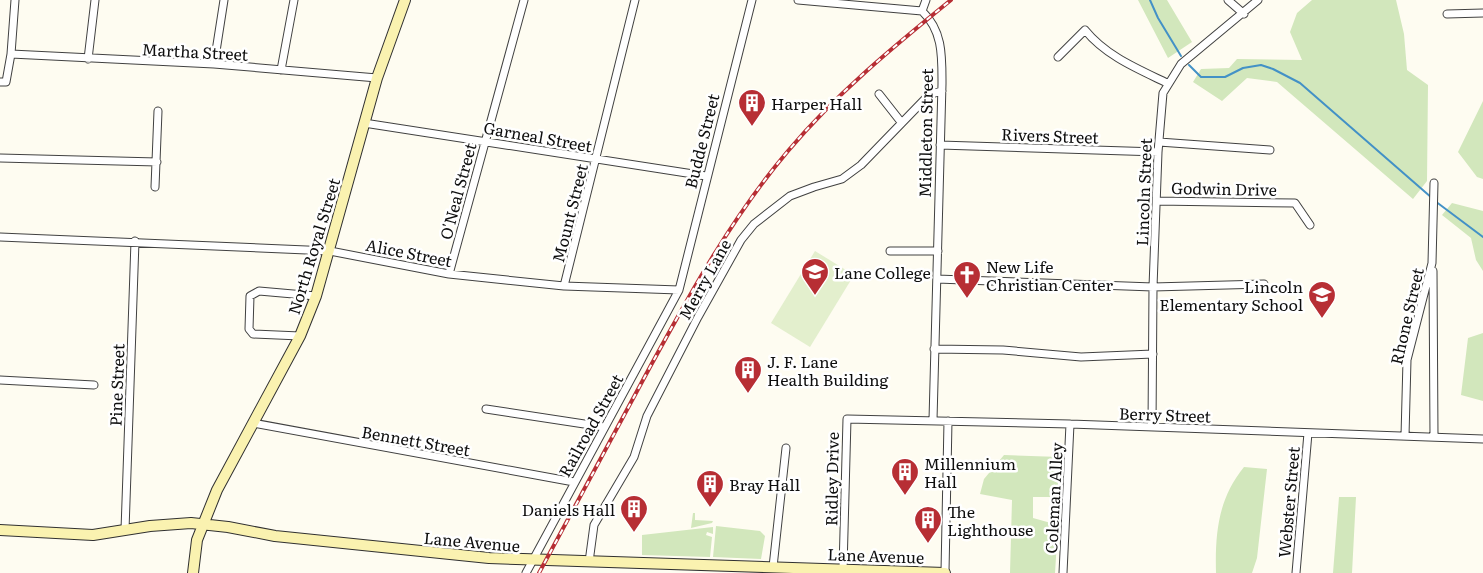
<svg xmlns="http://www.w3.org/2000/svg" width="1483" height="573" font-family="Literata,serif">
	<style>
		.green { fill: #d2e7bc }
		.pitch { fill: #e3efcd }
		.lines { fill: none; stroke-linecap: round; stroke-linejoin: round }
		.stream { stroke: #4391c6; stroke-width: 2 }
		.street-casing { stroke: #414141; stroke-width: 9 }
		.secondary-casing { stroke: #303030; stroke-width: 12 }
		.street { stroke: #fff; stroke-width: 7 }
		.secondary { stroke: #faf2b0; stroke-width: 10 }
		.rail-casing { stroke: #b72e34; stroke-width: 4 }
		.rail { stroke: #fff; stroke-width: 2; stroke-dasharray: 5.5; stroke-linecap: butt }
		.labels { text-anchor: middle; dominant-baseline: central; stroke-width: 5; stroke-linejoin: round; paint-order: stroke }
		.street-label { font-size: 16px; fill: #0e0e0e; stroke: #fff }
		.poi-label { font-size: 16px; fill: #0e0e0e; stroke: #fff; text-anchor: start }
	</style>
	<rect width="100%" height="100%" fill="#fefcf1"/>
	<!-- green -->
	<path class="green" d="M1138,0H1167L1192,42L1168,58Z
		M1312,0H1396L1404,34L1407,70L1428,85L1427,181L1413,199L1277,82L1247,78L1222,101L1193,82L1201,69L1229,68L1237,59L1302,60L1290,32L1297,13Z
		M1483,101V179L1477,177L1458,152Z
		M1452,203L1483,211V271L1476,260L1471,238L1442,215Z
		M1483,333V401L1461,395L1468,338Z
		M1004,455L1060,457L1058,497H1033V518L1058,525L1055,573H1010L1012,500L980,494L984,479Z
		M1244,467L1267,469L1257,558L1252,573H1216C1215,533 1218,499 1244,467Z
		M1339,497H1356L1352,573H1333Z
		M693,513H695V520L713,521L712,523L691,528Z
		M716,526L760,531L765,536L761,559L713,557Z
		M713,527V534L707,532L706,535L712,537L710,557L642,555V535Z"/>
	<!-- pitch -->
	<path class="pitch" d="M815,251L854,275L810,347L771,323Z"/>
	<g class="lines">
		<!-- stream -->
		<path class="stream" d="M1150,0L1158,18L1181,56
			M1189,65L1201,77H1225L1243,68L1261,65L1273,69L1300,83L1432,198
			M1435,201L1483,237"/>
		<defs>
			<path id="street" d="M798,0L922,11C943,31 942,56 942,84L933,420
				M1228,0L1244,14
				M922,11L926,0
				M1447,14L1483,13
				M11,54L214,64L377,78
				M1058,57L1085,30C1106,56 1138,69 1167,83
				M88,59L95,0
				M214,64L224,0
				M281,70L294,0
				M0,82H6L11,54L15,0
				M879,94L901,122
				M364,123L706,176
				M1159,142L1270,150
				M940,145L1158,152
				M0,158L157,162
				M155,187L158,111
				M1157,201L1295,203L1310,225
				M0,237L330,251L449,274L564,286L679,290
				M890,251H938
				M1433,271L1434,437
				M449,274L524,0
				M937,279L1153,287L1264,284
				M564,286L635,0
				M300,336L253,334L249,329L250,296L259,291L316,296
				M934,349L1003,350L1081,357L1153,354
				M0,380L94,385
				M486,409L604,427
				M253,423L574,482
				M1152,427L1153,287L1158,152L1163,93L1181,64L1258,0
				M1405,436L1407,360L1432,263L1434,183
				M125,530L135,241
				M589,562L594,525L634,457L647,416L698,317L741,240L754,224L790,196L814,187L842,179L861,165L925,99L931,94L942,91
				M773,567L786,448
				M843,569L847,419L1070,424L1483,439
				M945,572L948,421
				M526,573L679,290L752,0
				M1063,573L1070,424
				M1296,573L1308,433"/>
			<path id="secondary" d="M0,530L93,535L150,526L191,523L228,527L275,536L489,558L945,573
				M193,573L197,540L217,490L300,336L316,296L377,78L405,0"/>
		</defs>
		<!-- street casing -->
		<use href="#street" class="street-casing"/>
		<!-- secondary casing -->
		<use href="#secondary" class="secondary-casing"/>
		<!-- street -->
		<use href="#street" class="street"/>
		<!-- secondary -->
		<use href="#secondary" class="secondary"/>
		<defs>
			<path id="rail" d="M539,573C576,505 613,436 650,367C691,292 732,217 788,151C836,94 893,47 951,0"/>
		</defs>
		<!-- rail casing -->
		<use href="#rail" class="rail-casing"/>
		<!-- rail -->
		<use href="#rail" class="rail"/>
	</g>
	<!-- icons -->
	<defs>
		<symbol id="building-pin" viewBox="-11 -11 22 30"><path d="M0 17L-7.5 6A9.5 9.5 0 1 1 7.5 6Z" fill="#b72e34" stroke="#fff"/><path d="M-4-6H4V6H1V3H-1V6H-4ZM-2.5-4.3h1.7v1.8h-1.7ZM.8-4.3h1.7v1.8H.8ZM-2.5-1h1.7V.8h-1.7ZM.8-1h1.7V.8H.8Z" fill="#fff"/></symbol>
		<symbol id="university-pin" viewBox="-11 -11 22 30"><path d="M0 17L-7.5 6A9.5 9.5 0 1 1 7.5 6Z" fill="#b72e34" stroke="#fff"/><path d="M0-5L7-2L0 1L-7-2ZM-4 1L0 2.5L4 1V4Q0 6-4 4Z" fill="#fff"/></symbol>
		<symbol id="church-pin" viewBox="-11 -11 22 30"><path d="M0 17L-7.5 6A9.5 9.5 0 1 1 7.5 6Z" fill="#b72e34" stroke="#fff"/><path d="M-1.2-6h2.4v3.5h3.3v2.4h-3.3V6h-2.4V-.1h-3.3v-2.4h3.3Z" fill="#fff"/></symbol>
		<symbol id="school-pin" viewBox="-11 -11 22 30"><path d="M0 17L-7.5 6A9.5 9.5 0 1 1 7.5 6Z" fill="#b72e34" stroke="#fff"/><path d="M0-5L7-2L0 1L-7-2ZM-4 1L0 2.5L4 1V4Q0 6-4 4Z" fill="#fff"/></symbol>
	</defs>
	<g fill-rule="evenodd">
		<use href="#building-pin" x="736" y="87" width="32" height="43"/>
		<use href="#university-pin" x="799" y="256" width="32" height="43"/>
		<use href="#church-pin" x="951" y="259" width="32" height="43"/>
		<use href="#school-pin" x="1306" y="279" width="32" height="43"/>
		<use href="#building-pin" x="732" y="354" width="32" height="43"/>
		<use href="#building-pin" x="889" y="456" width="32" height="43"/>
		<use href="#building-pin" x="694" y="468" width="32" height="43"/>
		<use href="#building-pin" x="618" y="493" width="32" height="43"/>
		<use href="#building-pin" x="912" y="504" width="32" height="43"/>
	</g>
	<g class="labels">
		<!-- street labels -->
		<g class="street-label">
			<text transform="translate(195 51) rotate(3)">Martha Street</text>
			<text transform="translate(925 133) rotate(-89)">Middleton Street</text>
			<text transform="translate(1050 135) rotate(2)">Rivers Street</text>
			<text transform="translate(538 136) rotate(10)">Garneal Street</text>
			<text transform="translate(701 141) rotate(-76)">Budde Street</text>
			<text transform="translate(1224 188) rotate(1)">Godwin Drive</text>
			<text transform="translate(457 191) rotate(-75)">O'Neal Street</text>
			<text transform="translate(1143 192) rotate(-88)">Lincoln Street</text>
			<text transform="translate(569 213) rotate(-76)">Mount Street</text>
			<text transform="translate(313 246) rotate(-73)">North Royal Street</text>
			<text transform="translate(409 252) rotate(11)">Alice Street</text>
			<text transform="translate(704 279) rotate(-61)">Merry Lane</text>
			<text transform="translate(1406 316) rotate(-77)">Rhone Street</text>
			<text transform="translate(116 385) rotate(-88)">Pine Street</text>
			<text transform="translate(1165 414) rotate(2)">Berry Street</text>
			<text transform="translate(590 425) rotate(-61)">Railroad Street</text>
			<text transform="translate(416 440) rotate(10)">Bennett Street</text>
			<text transform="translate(831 479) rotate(-89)">Ridley Drive</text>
			<text transform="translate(1053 498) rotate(-87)">Coleman Alley</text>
			<text transform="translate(1288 502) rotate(-85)">Webster Street</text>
			<text transform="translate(472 541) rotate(5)">Lane Avenue</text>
			<text transform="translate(876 555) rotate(2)">Lane Avenue</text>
		</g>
		<!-- poi labels -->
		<g class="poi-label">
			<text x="771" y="103">Harper Hall</text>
			<text x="986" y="266">New Life<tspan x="986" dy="18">Christian Center</tspan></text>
			<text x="834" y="272">Lane College</text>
			<text x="1303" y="286" text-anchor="end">Lincoln<tspan x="1303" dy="18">Elementary School</tspan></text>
			<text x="767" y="361">J. F. Lane<tspan x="767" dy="18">Health Building</tspan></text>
			<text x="924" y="463">Millennium<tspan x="924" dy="18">Hall</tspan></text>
			<text x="729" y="484">Bray Hall</text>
			<text x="615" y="509" text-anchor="end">Daniels Hall</text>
			<text x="947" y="511">The<tspan x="947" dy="18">Lighthouse</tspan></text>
		</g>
	</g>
</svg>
